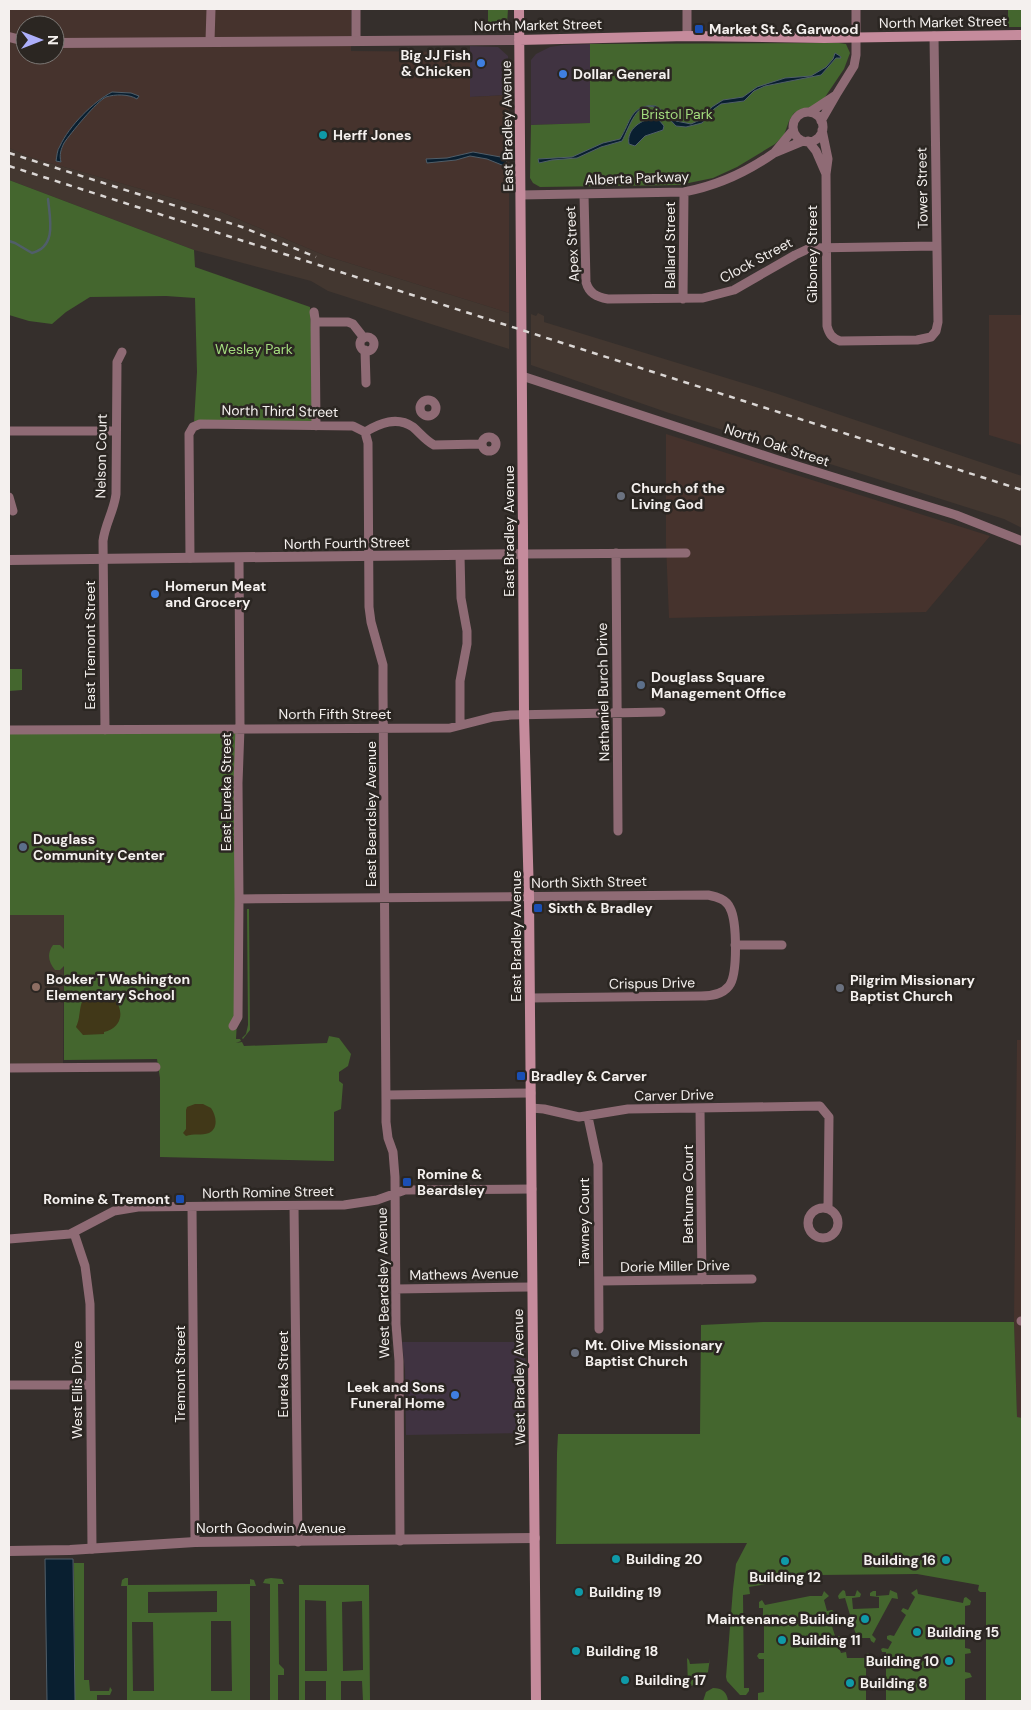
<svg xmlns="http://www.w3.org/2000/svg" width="1031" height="1710" font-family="'DM Sans',sans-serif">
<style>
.commercial{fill:#403341}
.industrial{fill:#46332d;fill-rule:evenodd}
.built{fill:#433730}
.green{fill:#44662e;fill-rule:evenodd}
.sand{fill:#413818}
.water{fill:#091f30;stroke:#505e69}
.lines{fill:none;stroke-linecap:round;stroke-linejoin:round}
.stream{stroke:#505e69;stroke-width:2.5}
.minor{stroke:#8f6b75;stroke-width:9}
.tertiary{stroke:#8f6b75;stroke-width:10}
.secondary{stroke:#c58b9c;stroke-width:10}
.rail{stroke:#dad6d4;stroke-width:2.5;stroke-dasharray:6 6;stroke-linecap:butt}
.transit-dot{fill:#1a4fb4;stroke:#2b2622;stroke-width:2}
.shop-dot{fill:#3f7fe0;stroke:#2b2622;stroke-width:2}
.culture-dot{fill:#0f9aa8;stroke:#2b2622;stroke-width:2}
.worship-dot{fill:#6b7280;stroke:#2b2622;stroke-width:2}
.service-dot{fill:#5c6f8a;stroke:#2b2622;stroke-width:2}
.education-dot{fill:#8d6e63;stroke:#2b2622;stroke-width:2}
.labels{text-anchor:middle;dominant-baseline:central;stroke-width:5;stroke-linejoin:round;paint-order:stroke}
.street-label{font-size:14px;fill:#f4f0ee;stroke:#2b2622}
.poi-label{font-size:14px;font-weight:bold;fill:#f4f0ee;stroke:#2b2622;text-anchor:start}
.park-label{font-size:14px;fill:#a3dc7e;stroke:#2b2622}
</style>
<rect width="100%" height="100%" fill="#352f2c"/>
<path class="commercial" d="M590 44V123L531 125V60L536 54 550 47 563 45Z
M470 46 498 47 508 56 509 95 470 97Z
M402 1342H525L526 1433 406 1435 405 1371Z"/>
<path class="industrial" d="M9 9H351V51L470 52V97L509 95V313L326 256 221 212 29 157 9 148ZM25 25H55V55H25Z
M989 315H1022V445L989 435Z
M666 434 990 536 926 612 669 618 666 544Z
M1017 1040H1022V1418H1017L1014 1322Z"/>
<path class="built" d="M9 148 29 157 221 212 326 256 509 313V349L328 291 311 281 194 250 9 180Z
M538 313 544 316V322L775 393 1022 476V528L1004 519 669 413 531 365V314L536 316Z
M64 914 63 1067 9 1068V915Z"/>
<path class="green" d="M488 9H508L507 24 500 28 488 31Z
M1008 9H1022V27H1008Z
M839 43 846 44 850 53 844 69 821 103 794 113 789 121 784 135 775 144 737 167 713 178 679 185 540 187 533 183 530 178 531 125 590 123V44Z
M9 180 194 250 195 267 310 307 316 426 194 423 197 372 195 298 166 296 90 297 66 312 52 324 29 321 9 315Z
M9 669H22V690L9 691Z
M238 731V1004L236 1039H240L241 1041 236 1043 242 1042 244 1046 327 1043 329 1036 339 1038 351 1054 348 1066 339 1072V1081L343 1084 341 1109 334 1112V1161L160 1157V1078L157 1059 64 1060V966L60 970H55C48 962 47 953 53 945H60L64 949V915H9V734Z
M247 909H249L250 1030 243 1039 242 1038 246 1034 248 1025Z
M763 1322H1014L1017 1417 1022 1418V1701H986V1592H980L978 1590 979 1585 917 1574 819 1575 749 1587 750 1594 743 1595 744 1688H749V1691L746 1695H740L727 1681 726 1677 733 1589 736 1564 747 1543 556 1544 557 1453 558 1434H700L701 1325Z
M74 1563H84V1680H89L90 1691H109L110 1687 112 1690 110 1695H97V1701H75Z
M125 1578H128V1585L250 1584V1579L254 1580 256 1586H250V1701H231V1700L127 1701V1586H121L122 1580ZM217 1591V1612L148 1613V1592ZM211 1621H231L232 1691H211ZM132 1622H153L154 1691H133Z
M271 1578 282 1579 284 1584H278L279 1664 284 1669V1675H278V1701H270V1584L263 1583 265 1579Z
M299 1585H369L370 1701H363L362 1681H341V1701H326V1681H305V1701H299ZM305 1600 326 1601 327 1671H305ZM362 1601 363 1670 343 1671 342 1602Z
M917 1589 918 1594 963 1603 964 1598 966 1597 971 1601 970 1605 965 1606V1648L970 1649 971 1653 965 1654V1672L970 1673 972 1677 965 1679V1701H886V1652H882L881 1649 883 1648 888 1649 892 1642 887 1639V1636L890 1635 894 1636 906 1615 901 1611 903 1608 908 1610 915 1597 911 1593Z
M843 1590 845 1591 846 1596H855L857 1590 861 1594 860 1597 852 1598 853 1609 879 1608V1597L870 1596V1593L873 1591H876V1596L889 1595 890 1590 897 1593 898 1599 892 1598 872 1635 876 1639 874 1643 871 1641 870 1638H858L856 1643 851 1640V1638L856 1635 845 1598 839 1599 838 1596 840 1593Z
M824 1591 829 1596 824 1600 827 1611 832 1610 835 1613 829 1616 835 1636H842V1640L837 1642 841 1653 846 1652 847 1658H865L866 1654 868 1653 872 1656 871 1660H866V1678L872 1680 871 1684H866V1701H758V1693L764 1692V1659H759L757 1656 759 1653H764V1626H759L757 1623 759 1620H763V1608H759V1602L762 1600 765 1605 810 1596H822Z
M687 1658 689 1660 690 1664 709 1663 710 1658 708 1672 697 1680 692 1686 688 1685Z
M713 1688C722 1688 727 1692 728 1701H703L706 1692Z"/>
<path class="sand" d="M102 991C123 998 129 1026 104 1032V1034L83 1035 76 1027C84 1010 74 993 102 991Z
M195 1104H203L211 1108C216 1115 219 1128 209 1133 202 1136 193 1133 186 1136L183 1133 186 1129V1110L187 1107Z"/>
<path class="water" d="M835 53 840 56 841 58H836L821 75 765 86 754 91 744 101 721 104 714 109 702 123 686 127 676 126C670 120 665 113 658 109 637 96 629 129 622 141L601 147 577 158 552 160 539 163 538 159 572 157 603 143 620 139C631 122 630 104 656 106L676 121 691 124 700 120 712 107 723 100 743 97 757 87 785 78 811 76 826 67 833 59Z
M112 92 131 93 139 96 137 99C129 94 115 94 106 97 97 101 70 134 64 143 61 149 59 155 61 162L56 161C57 156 57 150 60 146 69 126 93 102 112 92Z
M655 118 659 120 664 126 663 130 645 136 635 146 629 144C626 129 642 119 655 118Z
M473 152 506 158 507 167 487 159 470 156 456 160 427 163 426 159 447 158Z
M45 1559H73L75 1701H47Z"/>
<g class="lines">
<path class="stream" d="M9 241 15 243 32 253C57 247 50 219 48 199"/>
<path class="minor" d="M356 9V41
M687 9V36
M210 41 211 9
M836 95 854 66 856 55V9
M810 112 836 95 821 121
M793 127a15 15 0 1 1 30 0a15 15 0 1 1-30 0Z
M793 130 774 153 803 141
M808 141 816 151 826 174 828 159 822 130
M826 174 827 326C829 334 832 338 840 341L917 340 931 337 936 331 938 322 934 36
M584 194 586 282C589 293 596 297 608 299L703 298 734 290 795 255 810 248 937 246
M521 195 684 192C716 186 747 172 774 153
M683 299 684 192
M314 312 315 319 316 426
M315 322H348L353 324 364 338
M360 344a7 7 0 1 1 14 0a7 7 0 1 1-14 0Z
M365 350 366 383
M522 376 778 460 956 515 1022 541
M420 408a8 8 0 1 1 16 0a8 8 0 1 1-16 0Z
M9 431H116
M365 432C380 423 397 416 413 427 420 433 425 440 434 445L481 444
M482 444a7 7 0 1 1 14 0a7 7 0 1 1-14 0Z
M9 497 13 511
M616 553 618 831
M523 554 686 553
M190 558 189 434 193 427 200 424 353 426 365 432 368 443 369 607 371 622 383 665V690L386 1107V1122L388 1138 393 1152 395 1177 396 1324 399 1361 400 1541
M460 725V681L467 644V631L461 598 460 555
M9 730 450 728 493 717 511 715 661 712
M105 730 103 541C105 524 114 511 116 494L117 362 122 352
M239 899 708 895C717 897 726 899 730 908 737 921 738 975 729 986 722 995 711 996 701 996L530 998
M735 945H782
M233 1026 238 1017 239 899 238 783 240 728 239 558
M9 1068 156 1067
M387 1095 531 1093
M531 1108 544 1109 579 1117 628 1109 820 1106 829 1117 828 1208
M700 1108 702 1280
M588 1117 598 1164 599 1329
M294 1206 298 1542
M192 1207 195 1542
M808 1223a15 15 0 1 1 30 0a15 15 0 1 1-30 0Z
M74 1233 85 1266 90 1304 92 1549
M9 1239 70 1234 114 1211 138 1207 344 1205 377 1200 405 1190 532 1189
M599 1281 752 1279
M396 1289 532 1287
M1021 1321H1022
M9 1385H90"/>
<path class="tertiary" d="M9 37 25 41
M55 43 519 40
M9 560 523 554
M9 1551 70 1550 195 1542 535 1538"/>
<path class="secondary" d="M519 9 523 534 524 715 529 897 536 1701
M519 40 687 36 824 38 1022 35"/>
<path class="rail" d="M9 153 242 227 316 257
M9 166 1022 490"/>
</g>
<g class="transit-dot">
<rect x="694" y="24" width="10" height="10" rx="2.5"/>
<rect x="533" y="903" width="10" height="10" rx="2.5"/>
<rect x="516" y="1071" width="10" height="10" rx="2.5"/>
<rect x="402" y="1177" width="10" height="10" rx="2.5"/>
<rect x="175" y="1194" width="10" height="10" rx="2.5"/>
</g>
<g class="shop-dot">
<circle cx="481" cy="63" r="5"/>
<circle cx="563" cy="74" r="5"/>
<circle cx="155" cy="594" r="5"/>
<circle cx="455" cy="1395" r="5"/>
</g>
<g class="culture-dot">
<circle cx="323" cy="135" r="5"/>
<circle cx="616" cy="1559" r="5"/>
<circle cx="946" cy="1560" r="5"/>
<circle cx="785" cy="1561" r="5"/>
<circle cx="579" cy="1592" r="5"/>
<circle cx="865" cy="1619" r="5"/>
<circle cx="917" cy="1632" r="5"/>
<circle cx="782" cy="1640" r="5"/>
<circle cx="576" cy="1651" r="5"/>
<circle cx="949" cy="1661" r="5"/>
<circle cx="625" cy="1680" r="5"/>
<circle cx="850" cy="1683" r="5"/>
</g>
<g class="worship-dot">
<circle cx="621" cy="496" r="5"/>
<circle cx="840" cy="988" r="5"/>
<circle cx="575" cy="1353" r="5"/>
</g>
<g class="service-dot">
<circle cx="641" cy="685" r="5"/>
<circle cx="23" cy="847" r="5"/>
</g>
<circle class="education-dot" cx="36" cy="987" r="5"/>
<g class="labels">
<g class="street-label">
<text transform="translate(943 22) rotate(-1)">North Market Street</text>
<text transform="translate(538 25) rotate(-1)">North Market Street</text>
<text transform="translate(507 126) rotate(-91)">East Bradley Avenue</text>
<text transform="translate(637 178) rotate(-2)">Alberta Parkway</text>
<text transform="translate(922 188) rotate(-91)">Tower Street</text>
<text transform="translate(572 244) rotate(-93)">Apex Street</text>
<text transform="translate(670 245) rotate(-90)">Ballard Street</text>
<text transform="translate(812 254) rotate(-90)">Giboney Street</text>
<text transform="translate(756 260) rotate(-28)">Clock Street</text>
<text transform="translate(280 411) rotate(1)">North Third Street</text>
<text transform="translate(777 445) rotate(18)">North Oak Street</text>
<text transform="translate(101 456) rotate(-89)">Nelson Court</text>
<text transform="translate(509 531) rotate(-90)">East Bradley Avenue</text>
<text transform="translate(347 543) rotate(-1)">North Fourth Street</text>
<text transform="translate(90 645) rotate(-90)">East Tremont Street</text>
<text transform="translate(603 692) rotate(-91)">Nathaniel Burch Drive</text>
<text x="335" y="714">North Fifth Street</text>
<text transform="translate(226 792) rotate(-90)">East Eureka Street</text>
<text transform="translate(371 814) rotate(-90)">East Beardsley Avenue</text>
<text transform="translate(589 882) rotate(-1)">North Sixth Street</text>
<text transform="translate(516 936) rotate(-90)">East Bradley Avenue</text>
<text transform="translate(652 983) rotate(-1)">Crispus Drive</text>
<text transform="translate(674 1095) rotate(-1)">Carver Drive</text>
<text transform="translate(268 1192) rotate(-1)">North Romine Street</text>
<text transform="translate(688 1194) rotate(-90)">Bethume Court</text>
<text transform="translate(584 1222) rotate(-90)">Tawney Court</text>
<text transform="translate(675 1266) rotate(-1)">Dorie Miller Drive</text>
<text transform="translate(464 1274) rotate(-1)">Mathews Avenue</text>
<text transform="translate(383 1283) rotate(-91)">West Beardsley Avenue</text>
<text transform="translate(180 1374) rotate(-90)">Tremont Street</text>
<text transform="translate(283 1374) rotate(-90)">Eureka Street</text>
<text transform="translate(519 1377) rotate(-91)">West Bradley Avenue</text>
<text transform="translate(77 1390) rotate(-90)">West Ellis Drive</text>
<text x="271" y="1528">North Goodwin Avenue</text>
</g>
<g class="poi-label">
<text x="709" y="29">Market St. &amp; Garwood</text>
<text x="471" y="55" text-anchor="end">Big JJ Fish<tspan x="471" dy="16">&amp; Chicken</tspan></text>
<text x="573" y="74">Dollar General</text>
<text x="333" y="135">Herff Jones</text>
<text x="631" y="488">Church of the<tspan x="631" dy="16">Living God</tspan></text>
<text x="165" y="586">Homerun Meat<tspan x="165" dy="16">and Grocery</tspan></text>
<text x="651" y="677">Douglass Square<tspan x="651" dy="16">Management Office</tspan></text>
<text x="33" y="839">Douglass<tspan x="33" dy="16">Community Center</tspan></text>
<text x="548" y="908">Sixth &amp; Bradley</text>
<text x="46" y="979">Booker T Washington<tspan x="46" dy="16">Elementary School</tspan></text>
<text x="850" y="980">Pilgrim Missionary<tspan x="850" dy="16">Baptist Church</tspan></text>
<text x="531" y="1076">Bradley &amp; Carver</text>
<text x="417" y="1174">Romine &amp;<tspan x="417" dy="16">Beardsley</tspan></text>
<text x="170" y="1199" text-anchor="end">Romine &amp; Tremont</text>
<text x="585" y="1345">Mt. Olive Missionary<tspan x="585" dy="16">Baptist Church</tspan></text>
<text x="445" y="1387" text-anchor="end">Leek and Sons<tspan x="445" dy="16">Funeral Home</tspan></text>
<text x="626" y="1559">Building 20</text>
<text x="936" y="1560" text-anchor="end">Building 16</text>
<text x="785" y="1577" text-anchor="middle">Building 12</text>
<text x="589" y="1592">Building 19</text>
<text x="855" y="1619" text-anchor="end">Maintenance Building</text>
<text x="927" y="1632">Building 15</text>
<text x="792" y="1640">Building 11</text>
<text x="586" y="1651">Building 18</text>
<text x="939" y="1661" text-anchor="end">Building 10</text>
<text x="635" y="1680">Building 17</text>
<text x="860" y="1683">Building 8</text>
</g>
<g class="park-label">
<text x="677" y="114">Bristol Park</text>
<text x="254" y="349">Wesley Park</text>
</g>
</g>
<rect width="1031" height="1710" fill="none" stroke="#f4f0ee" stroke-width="20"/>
<g transform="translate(40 40) rotate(90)"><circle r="24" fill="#2b2622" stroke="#7b7774"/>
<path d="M0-4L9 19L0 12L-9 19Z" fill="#adaffb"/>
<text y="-8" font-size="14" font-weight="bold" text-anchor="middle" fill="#f4f0ee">N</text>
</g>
</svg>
